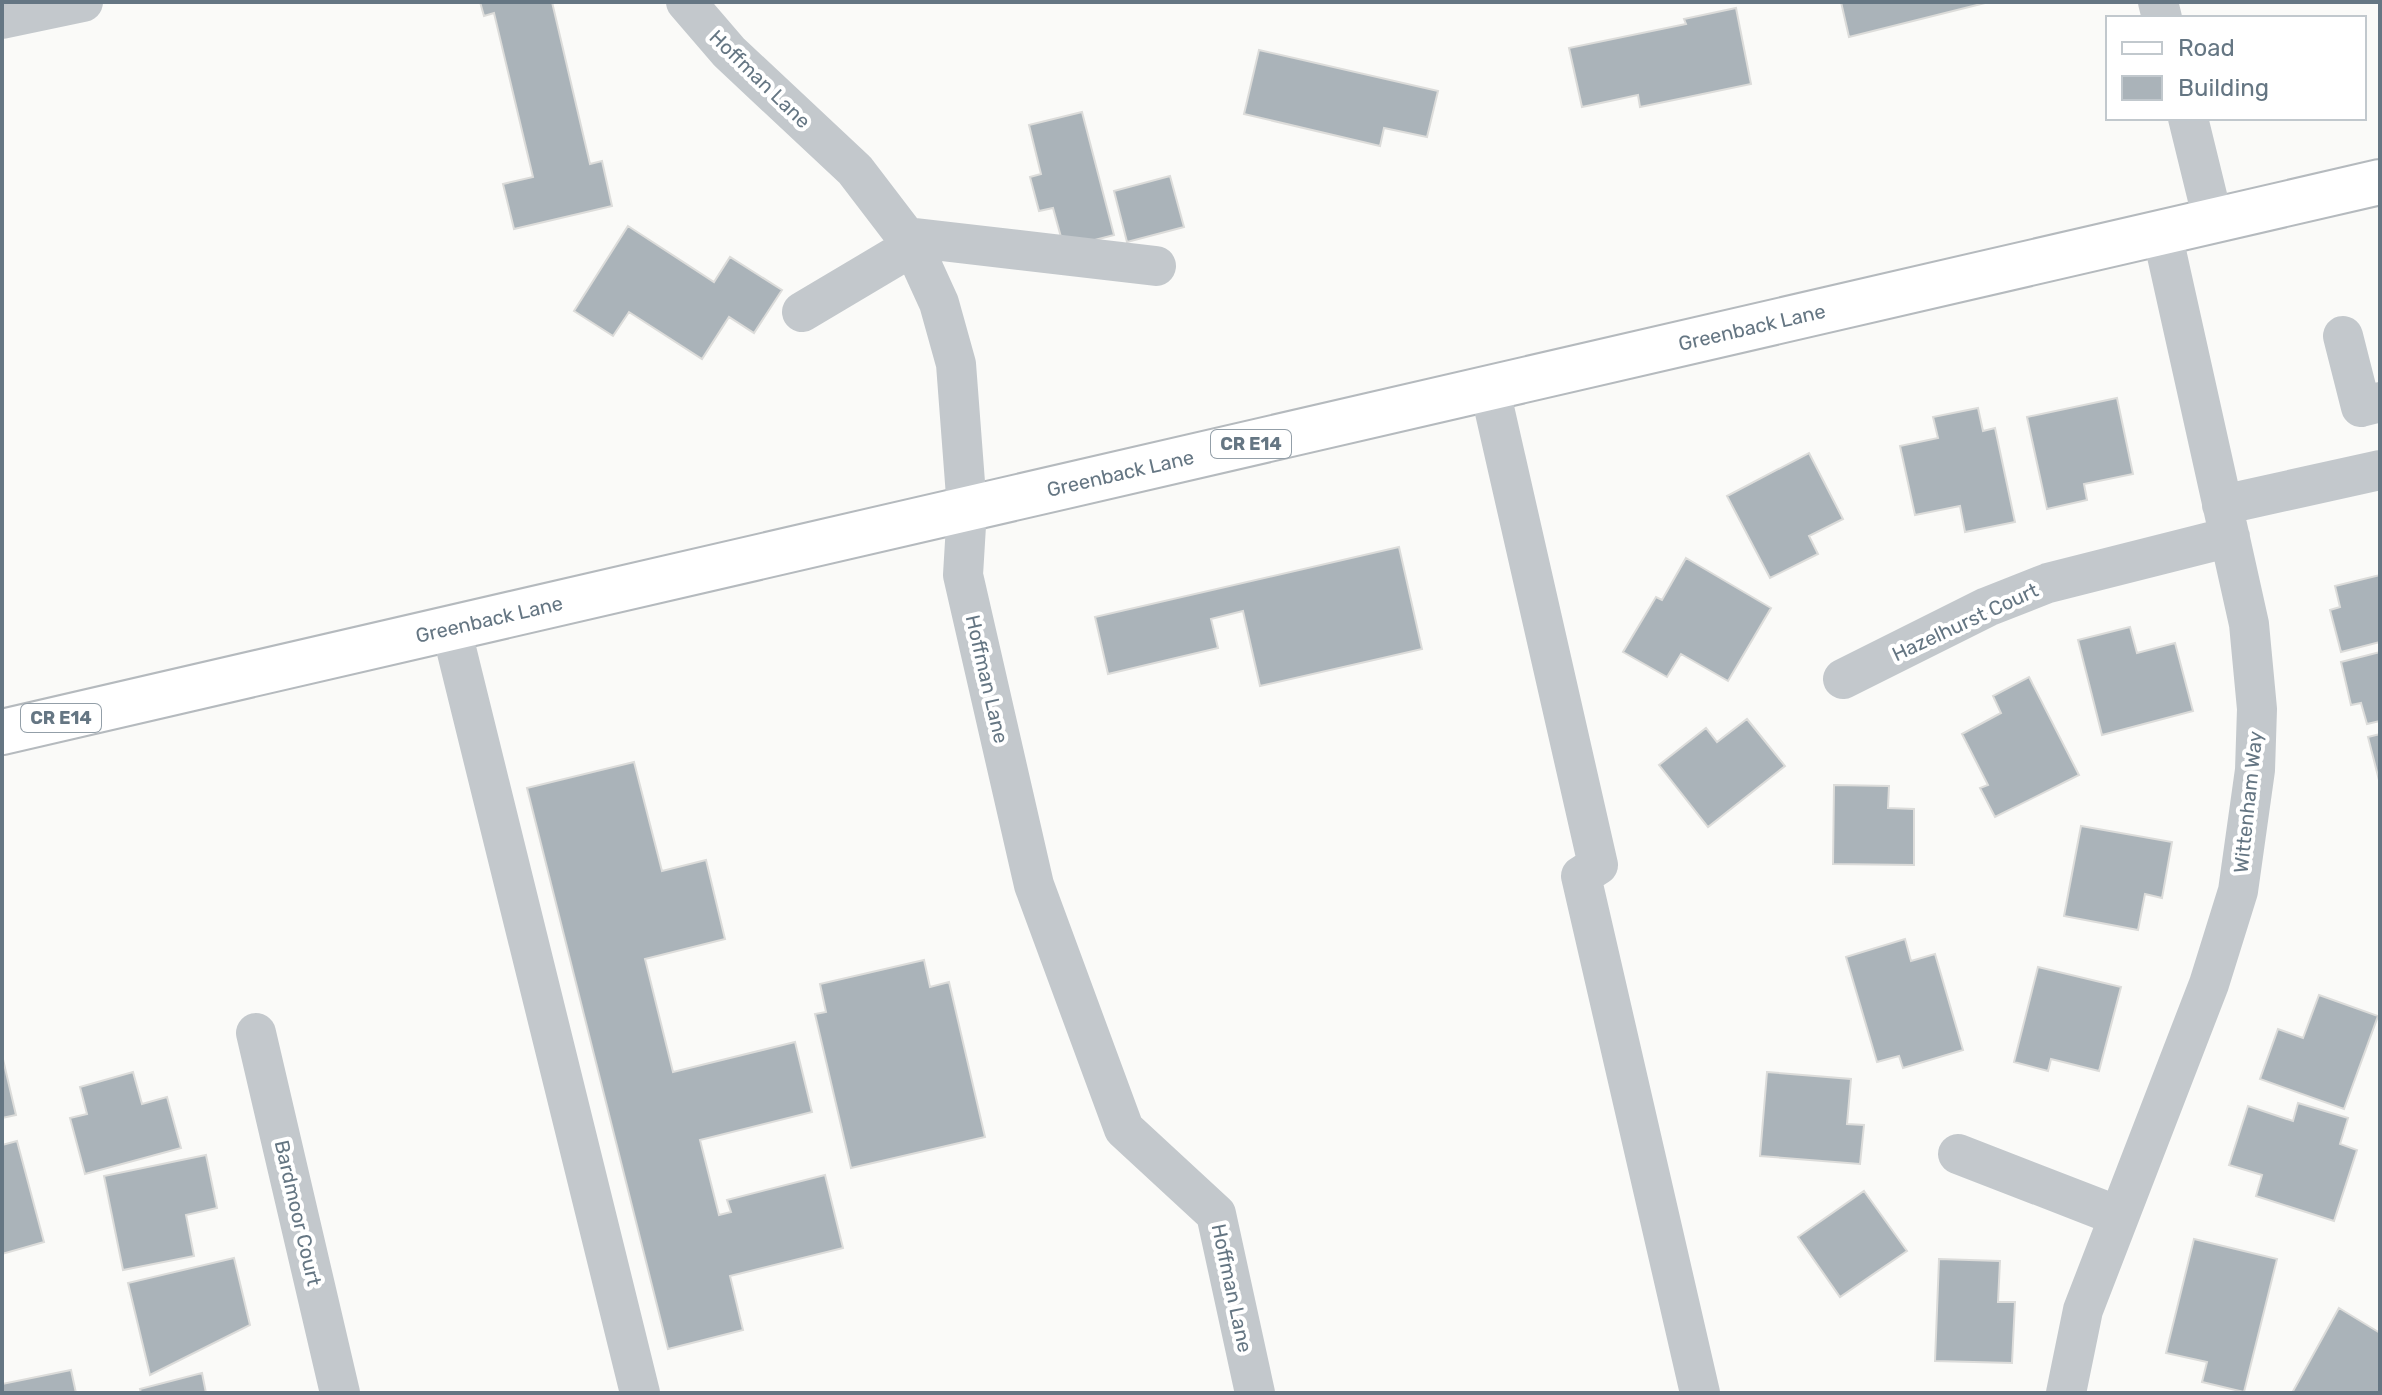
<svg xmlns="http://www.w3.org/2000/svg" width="2382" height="1395" font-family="Rubik,sans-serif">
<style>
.building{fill:#aab3b9;stroke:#dcdcda;stroke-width:2}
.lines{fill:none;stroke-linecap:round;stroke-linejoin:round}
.major-casing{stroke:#b5babe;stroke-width:48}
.minor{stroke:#c3c8cc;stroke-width:40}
.major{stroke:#fff;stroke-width:44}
.labels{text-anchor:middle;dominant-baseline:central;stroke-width:8;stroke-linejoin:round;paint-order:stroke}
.shield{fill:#fff;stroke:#939fa8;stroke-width:2}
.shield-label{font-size:18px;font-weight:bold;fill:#657683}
.street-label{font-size:20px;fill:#657683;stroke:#fff}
</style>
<rect width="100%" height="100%" fill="#fafaf8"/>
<path class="building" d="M480 2H552L590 164 602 161 612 206 514 229 503 184 533 177 494 13 484 16Z
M1841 2H1989L1849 37Z
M1736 8 1751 84 1640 107 1638 95 1582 107 1569 48 1686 24 1684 19Z
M1259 50 1438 91 1427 137 1384 128 1380 146 1244 114Z
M1082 112 1114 235 1064 248 1053 208 1039 211 1030 177 1041 174 1029 125Z
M1170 176 1184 227 1127 242 1114 191Z
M628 226 714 282 730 257 782 290 754 333 729 317 702 359 629 312 613 336 574 311Z
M2117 398 2133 474 2084 484 2087 500 2047 509 2027 417Z
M1978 408 1983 431 1995 428 2015 522 1965 532 1960 506 1915 515 1900 446 1938 438 1933 417Z
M1809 453 1843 519 1809 536 1818 554 1770 578 1727 496Z
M1399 547 1422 649 1260 686 1243 611 1211 619 1218 648 1108 674 1095 617Z
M1686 558 1771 608 1728 681 1681 654 1667 677 1623 652 1656 597 1662 600Z
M2380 575V642L2341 652 2330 610 2340 607 2335 586Z
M2130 627 2137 653 2175 643 2193 711 2102 735 2078 640Z
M2380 652V721L2367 724 2361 703 2351 705 2341 662Z
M2029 677 2079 775 1995 817 1980 788 1988 785 1962 734 2001 713 1993 696Z
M1747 719 1785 766 1708 827 1659 765 1706 728 1717 742Z
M2380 734V784L2368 737Z
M634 762 662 871 706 860 725 939 645 959 673 1072 795 1042 812 1112 700 1140 719 1215 731 1212 727 1200 825 1175 843 1248 730 1276 743 1330 668 1349 527 788Z
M1834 785 1889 786 1888 808 1914 809V865L1833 864Z
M2081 826 2172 842 2162 898 2145 894 2138 930 2064 916Z
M1905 939 1911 961 1935 954 1963 1050 1903 1068 1899 1056 1877 1062 1846 957Z
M924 960 930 987 949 982 985 1137 851 1168 815 1014 826 1012 820 984Z
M2038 967 2121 987 2099 1071 2051 1059 2048 1071 2014 1062Z
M2319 995 2378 1016 2344 1109 2260 1079 2278 1029 2303 1038Z
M2 1055 16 1115 2 1118Z
M133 1072 142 1104 167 1097 181 1148 85 1174 70 1118 87 1114 80 1087Z
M1767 1072 1851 1079 1847 1124 1864 1125 1860 1164 1760 1156Z
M2298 1103 2348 1118 2340 1144 2357 1150 2334 1221 2256 1196 2262 1175 2229 1165 2248 1106 2293 1121Z
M17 1141 44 1242 2 1254V1145Z
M206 1155 217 1208 186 1215 194 1256 123 1270 104 1176Z
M1864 1191 1907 1251 1840 1297 1798 1237Z
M2194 1239 2277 1259 2244 1392 2202 1382 2207 1362 2166 1353Z
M234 1258 250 1325 150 1375 128 1283Z
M1939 1259 2000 1261 1998 1302H2015L2012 1363 1935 1361Z
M2339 1308 2380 1333V1393H2292Z
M71 1370 76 1393H2V1384Z
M202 1373 206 1393H141L140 1389Z"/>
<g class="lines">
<g class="major-casing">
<g id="major">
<path id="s1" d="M2 732 2380 182"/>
</g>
</g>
<path class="minor" d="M686 2 729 52 855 170 913 246 939 303 956 364 967 509 963 575 1034 885 1124 1129 1216 1214 1255 1393
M2158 2 2162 18
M2 19 83 2
M2188 118 2213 220
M907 237 1156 266
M802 312 913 246
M2343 336 2361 407 2380 402
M1490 390 1598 865 1581 876 1700 1393
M2222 505 2380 470
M451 628 640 1393
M1843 679 1987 607 2048 583 2230 537
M256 1033 340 1393
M1958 1154 2118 1216
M2066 1393 2083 1310 2209 984 2238 891 2255 770 2257 709 2249 624 2162 233"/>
<use href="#major" class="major"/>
</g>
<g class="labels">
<g class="shield">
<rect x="1211" y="430" width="80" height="28" rx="6"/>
<rect x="21" y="704" width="80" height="28" rx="6"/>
</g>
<g class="shield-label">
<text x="1251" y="444">CR E14</text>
<text x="61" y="718">CR E14</text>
</g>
<g class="street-label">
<text transform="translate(760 79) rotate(44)">Hoffman Lane</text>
<text stroke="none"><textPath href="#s1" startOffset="1796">Greenback Lane</textPath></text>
<text stroke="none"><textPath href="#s1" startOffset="1148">Greenback Lane</textPath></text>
<text stroke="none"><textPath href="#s1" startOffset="500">Greenback Lane</textPath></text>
<text transform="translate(1965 622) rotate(-25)">Hazelhurst Court</text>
<text transform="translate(987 679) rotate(77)">Hoffman Lane</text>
<text transform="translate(2248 802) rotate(-84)">Wittenham Way</text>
<text transform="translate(298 1213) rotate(77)">Bardmoor Court</text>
<text transform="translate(1232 1288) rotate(78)">Hoffman Lane</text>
</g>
</g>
<rect width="2382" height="1395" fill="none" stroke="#657683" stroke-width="8"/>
<rect x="2106" y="16" width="260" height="104" fill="#ffffff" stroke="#c1c8cd" stroke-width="2"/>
<rect x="2122" y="42" width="40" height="12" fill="#ffffff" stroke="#c1c8cd" stroke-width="2"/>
<text x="2178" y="56" font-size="24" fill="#657683">Road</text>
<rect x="2122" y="76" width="40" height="24" fill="#aab3b9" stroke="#c1c8cd" stroke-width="2"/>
<text x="2178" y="96" font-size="24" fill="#657683">Building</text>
</svg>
